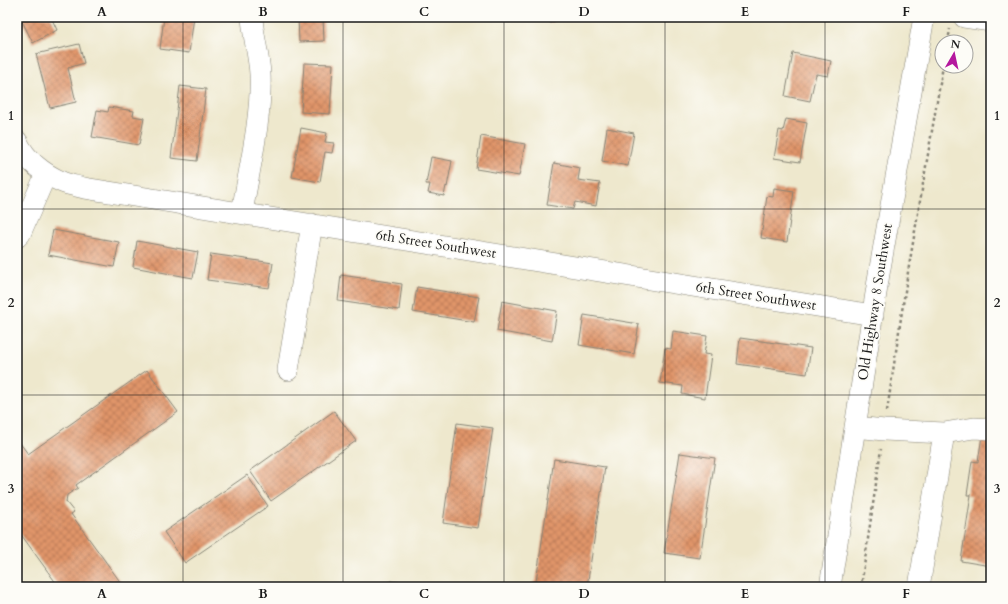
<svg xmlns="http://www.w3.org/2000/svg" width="1008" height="604" font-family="Cardo,serif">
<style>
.building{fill:url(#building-cross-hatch)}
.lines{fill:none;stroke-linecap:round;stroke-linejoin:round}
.minor-casing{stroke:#858274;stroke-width:22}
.path{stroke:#858274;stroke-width:2.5;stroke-dasharray:3 3;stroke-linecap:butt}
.minor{stroke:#fff;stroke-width:21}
.grid{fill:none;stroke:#1c1c1c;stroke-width:1;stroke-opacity:0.55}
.labels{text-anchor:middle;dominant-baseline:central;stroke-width:3.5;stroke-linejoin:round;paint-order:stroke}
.street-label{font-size:14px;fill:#1c1c1c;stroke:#fdfcf7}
.neatline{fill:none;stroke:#1c1c1c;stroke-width:1.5}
.grid-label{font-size:13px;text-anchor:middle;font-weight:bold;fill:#1c1c1c}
</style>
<defs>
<pattern id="building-cross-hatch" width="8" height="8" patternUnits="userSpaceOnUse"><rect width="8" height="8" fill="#e09469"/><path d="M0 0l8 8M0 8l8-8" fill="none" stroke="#b57856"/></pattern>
</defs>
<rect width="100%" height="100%" fill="#fdfcf7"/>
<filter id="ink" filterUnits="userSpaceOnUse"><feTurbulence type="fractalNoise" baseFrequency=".025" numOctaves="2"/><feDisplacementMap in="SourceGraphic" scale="8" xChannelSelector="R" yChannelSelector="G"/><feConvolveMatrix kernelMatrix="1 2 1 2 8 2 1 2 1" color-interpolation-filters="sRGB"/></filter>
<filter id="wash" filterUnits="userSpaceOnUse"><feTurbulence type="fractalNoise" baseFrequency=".012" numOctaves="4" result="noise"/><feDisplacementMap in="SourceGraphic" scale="16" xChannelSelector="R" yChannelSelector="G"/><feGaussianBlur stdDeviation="0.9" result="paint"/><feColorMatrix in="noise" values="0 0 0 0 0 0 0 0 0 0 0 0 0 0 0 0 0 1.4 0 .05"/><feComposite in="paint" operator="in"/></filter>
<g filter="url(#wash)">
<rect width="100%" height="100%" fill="#eee8cd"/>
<g id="blocks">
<path class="building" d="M20 17H51L57 30 33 43Z
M164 17H194L189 53 160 49Z
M298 17H323L324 41 299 42Z
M547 17H563L550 23Z
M79 44 84 63 68 68 76 102 50 108 36 54Z
M793 53 831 61 828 76 816 74 810 101 785 96Z
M304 63 333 64 330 114 301 112Z
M180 86 206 89 197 161 171 158Z
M109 107 134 111 133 116 144 118 139 145 92 137 97 110 108 112Z
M786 119 807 123 800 162 774 158 779 130 783 131Z
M301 128 327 133 325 142 334 143 332 153 325 152 320 182 292 177Z
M607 128 634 133 628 166 602 161Z
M481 136 525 144 519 176 476 169Z
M431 157 452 161 447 187 446 186 444 196 428 193 430 184H426Z
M554 163 580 168 578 180 600 183 596 206 575 202 573 209 547 205Z
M774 188 794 191 787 242 761 238 767 196 773 197Z
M53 230 119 242 114 267 48 255Z
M137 241 198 252 193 278 133 267Z
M211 254 273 263 269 288 207 280Z
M341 275 402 284 399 310 338 301Z
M417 287 479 297 474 322 413 312Z
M502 301 557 311 552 341 497 331Z
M584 315 639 324 634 354 579 345Z
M673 331 707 336 704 354 711 355 705 398 682 394 683 386 660 383 665 348 671 349Z
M740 338 811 348 807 374 737 364Z
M147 370 178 412 76 485 78 488 67 495 66 502 74 512 71 514 124 587H59L17 529V439L28 454Z
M334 411 356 441 271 501 250 471Z
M457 423 493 428 478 528 443 523Z
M982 436 991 437V566L961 561 971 495H967L972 461 978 462Z
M680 453 715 458 700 558 664 553Z
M554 459 605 467 587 587H532L533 582H536Z
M247 475 268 506 185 563 164 532Z
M390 581 423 586V587H389Z"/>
</g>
</g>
<g filter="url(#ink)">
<use href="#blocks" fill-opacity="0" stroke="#858274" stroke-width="1"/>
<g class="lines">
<g class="minor-casing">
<path id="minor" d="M964 17 991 21
M17 141C25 160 44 174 62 182 69 185 77 186 84 188L873 315
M242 213C249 169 262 118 260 74 259 55 253 36 252 17
M17 237 20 234 46 174
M288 370 312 224
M856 427 884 430 944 433 974 428 991 429
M830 587 879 274 924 17
M919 587 944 433"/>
</g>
<path class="path" d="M948 42 950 29
M887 411 907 278 943 66
M861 587 881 449"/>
<use href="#minor" class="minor"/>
</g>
</g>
<path class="grid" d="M183 17V587M343 17V587M504 17V587M665 17V587M825 17V587M17 209H991M17 395H991"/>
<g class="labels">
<g class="street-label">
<text transform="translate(436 244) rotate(9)">6th Street Southwest</text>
<text transform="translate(756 296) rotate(9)">6th Street Southwest</text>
<text transform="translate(875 302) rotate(-81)">Old Highway 8 Southwest</text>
</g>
</g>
<rect width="1008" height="604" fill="none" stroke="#fdfcf7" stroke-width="44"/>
<g transform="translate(954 54) rotate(9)"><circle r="19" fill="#fdfcf7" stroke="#a3a29f"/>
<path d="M0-3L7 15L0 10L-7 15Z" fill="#b5179e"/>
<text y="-6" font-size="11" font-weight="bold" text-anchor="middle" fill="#1c1c1c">N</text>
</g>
<rect x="22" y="22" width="964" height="560" class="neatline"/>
<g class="grid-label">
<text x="102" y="16">A</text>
<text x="263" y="16">B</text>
<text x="424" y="16">C</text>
<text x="584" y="16">D</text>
<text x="745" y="16">E</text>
<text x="906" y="16">F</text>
<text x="11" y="120">1</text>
<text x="997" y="120">1</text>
<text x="11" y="307">2</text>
<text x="997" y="307">2</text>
<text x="11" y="493">3</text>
<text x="997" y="493">3</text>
<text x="102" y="598">A</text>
<text x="263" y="598">B</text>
<text x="424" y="598">C</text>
<text x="584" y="598">D</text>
<text x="745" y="598">E</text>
<text x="906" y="598">F</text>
</g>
</svg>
